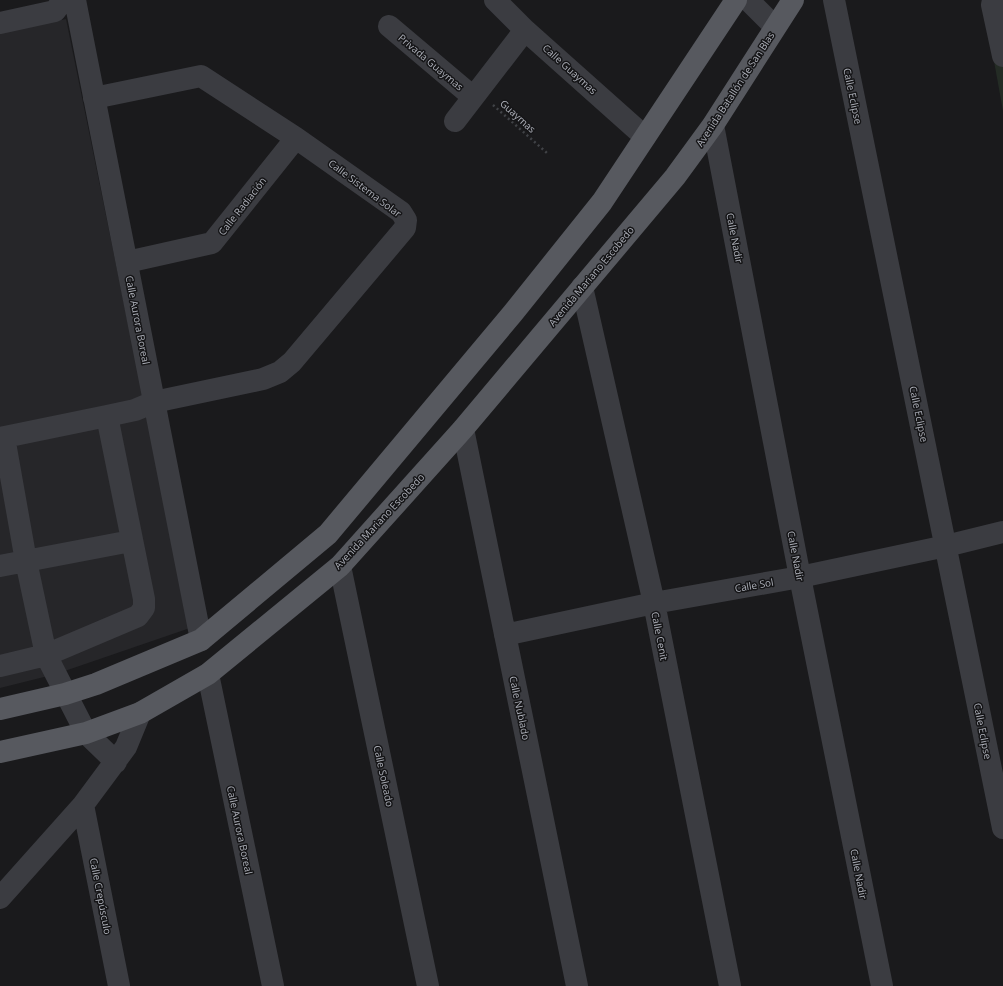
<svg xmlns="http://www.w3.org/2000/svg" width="1003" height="986" font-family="'Open Sans',sans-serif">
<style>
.built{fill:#262629}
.green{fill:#242c25}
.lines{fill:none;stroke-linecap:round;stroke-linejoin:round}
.path{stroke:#414347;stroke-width:2.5;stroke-dasharray:2 3;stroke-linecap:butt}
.minor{stroke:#3b3c41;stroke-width:22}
.major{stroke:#57595f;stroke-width:22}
.labels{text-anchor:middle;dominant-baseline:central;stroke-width:3;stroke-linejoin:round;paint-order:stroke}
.street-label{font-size:10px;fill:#aeb1ba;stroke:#151517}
</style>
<rect width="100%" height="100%" fill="#1a1a1c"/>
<path class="built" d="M66 19 190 628 56 674 0 688V32Z"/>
<path class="green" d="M983 0H1003V111Z"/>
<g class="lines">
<path class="path" d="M493 105 547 153"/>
<path class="minor" d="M75 0 201 640
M495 0 525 30 645 137
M748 0 775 27
M834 0 1003 828
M993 0 992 5 1003 56
M0 23 55 11 63 0
M389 26 473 97
M455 121 525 30
M713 125 800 577 882 986
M127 262 212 243 296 138
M582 287 654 603 730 986
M463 429 577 986
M4 437 26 561 46 655 86 733 116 762
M0 438 107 416
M0 566 131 541
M340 566 428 986
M505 635 654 603 800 577 946 546 1003 532
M0 666 46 655 138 616 144 608V599L107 416 135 410 154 402 263 379 280 372 292 362 405 228 406 220 401 212 296 138 201 76 94 98
M208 674 273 986
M83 805 119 986
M0 898 83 805 126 747 140 713"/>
<path class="major" d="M0 709 65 694 96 684 201 640 328 534 513 313 602 202 736 0
M0 752 86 733 140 713 208 674 340 566 463 429 675 177 713 125 793 0"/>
</g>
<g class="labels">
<g class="street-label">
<text transform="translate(431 62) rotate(40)">Privada Guaymas</text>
<text transform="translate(570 69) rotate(42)">Calle Guaymas</text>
<text transform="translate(735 89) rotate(-57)">Avenida Batallón de San Blas</text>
<text transform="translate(853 96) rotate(78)">Calle Eclipse</text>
<text transform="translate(518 116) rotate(42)">Guaymas</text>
<text transform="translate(365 188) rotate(37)">Calle Sistema Solar</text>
<text transform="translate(242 206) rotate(-52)">Calle Radiación</text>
<text transform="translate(735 238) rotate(79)">Calle Nadir</text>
<text transform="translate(591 276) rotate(-50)">Avenida Mariano Escobedo</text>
<text transform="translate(138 320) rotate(79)">Calle Aurora Boreal</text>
<text transform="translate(919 414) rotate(78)">Calle Eclipse</text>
<text transform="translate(379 521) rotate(-47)">Avenida Mariano Escobedo</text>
<text transform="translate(796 556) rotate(79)">Calle Nadir</text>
<text transform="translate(754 585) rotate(-10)">Calle Sol</text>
<text transform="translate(660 636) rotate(79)">Calle Cenit</text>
<text transform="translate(520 708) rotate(78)">Calle Nublado</text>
<text transform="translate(983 731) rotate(79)">Calle Eclipse</text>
<text transform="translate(384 776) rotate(78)">Calle Soleado</text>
<text transform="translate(240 830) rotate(78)">Calle Aurora Boreal</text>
<text transform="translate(859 874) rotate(79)">Calle Nadir</text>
<text transform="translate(101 896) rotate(79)">Calle Crepúsculo</text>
</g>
</g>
</svg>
